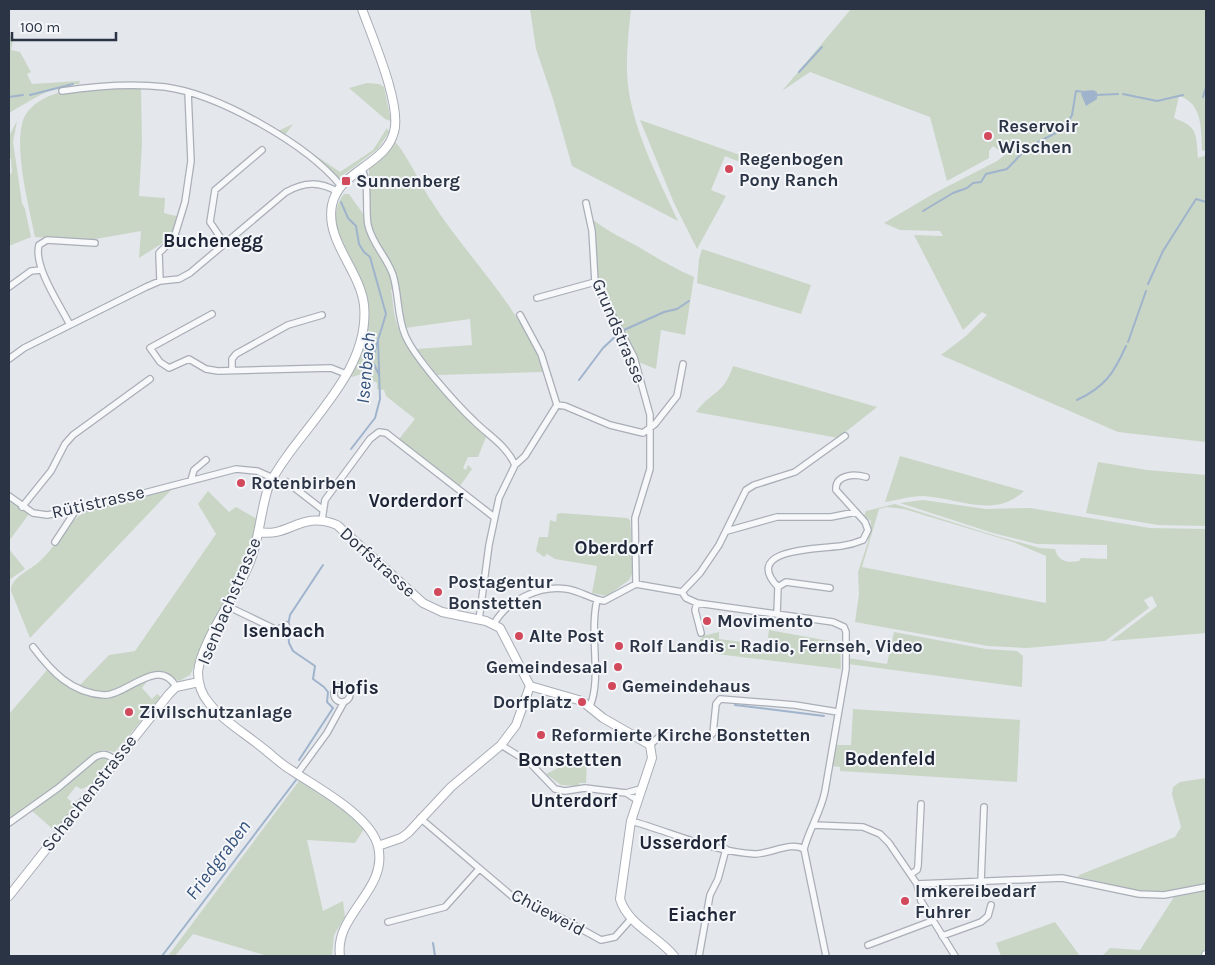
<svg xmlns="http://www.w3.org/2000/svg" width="1215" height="965" font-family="Karla,sans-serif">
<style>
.green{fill:#c9d6c5;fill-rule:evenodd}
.water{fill:#9fb4cc}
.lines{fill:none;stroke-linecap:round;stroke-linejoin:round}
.stream{stroke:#9fb4cc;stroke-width:2}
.street-casing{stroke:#a9aeb7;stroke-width:8}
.secondary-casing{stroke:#a9aeb7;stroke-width:10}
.street{stroke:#f7f8fa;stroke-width:5.5}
.secondary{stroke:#fff;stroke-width:8}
.poi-dot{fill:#d1495b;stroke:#f4f6f9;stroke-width:2}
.labels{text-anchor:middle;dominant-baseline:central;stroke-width:4;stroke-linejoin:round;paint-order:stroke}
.poi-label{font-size:18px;font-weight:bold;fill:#2b3445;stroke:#f4f6f9;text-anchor:start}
.street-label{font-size:18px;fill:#2b3445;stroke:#f4f6f9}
.neighbourhood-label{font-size:19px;font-weight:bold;fill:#1d2536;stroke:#f4f6f9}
.water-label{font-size:19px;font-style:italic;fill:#34527a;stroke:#f4f6f9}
.quarter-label{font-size:20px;font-weight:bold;fill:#1d2536;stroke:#f4f6f9}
</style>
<rect width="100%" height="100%" fill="#e4e7ec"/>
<path class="green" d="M530 9H631C628 38 624 68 630 98 638 140 660 182 678 221L572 166 553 99 536 49Z
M851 9H1206V150L1202 151C1201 130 1203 103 1179 96L1174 118C1198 127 1196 133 1198 158L1206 155V442L1118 432 941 355 966 336 987 315 982 312 963 330 914 235 943 236 940 231 900 230 884 223 933 194 997 161 1016 146 1014 143 1000 151 993 146 989 151V158L947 181 930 117 810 72 782 91Z
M9 33 13 40 11 50 20 52 31 72 27 74 32 84 80 81 79 84C52 85 32 100 9 113Z
M367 83 379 84 384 87 391 121 385 119 349 88Z
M84 88H141L142 143 139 196 165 198 164 213 180 217 169 239 139 258 141 231 90 240 35 237C30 210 8 131 29 110 44 94 63 91 84 88Z
M640 120 743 156 740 162 725 156 711 190 726 196 697 249 674 203Z
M17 121 13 142 22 203 25 209 31 237 9 246V174L12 173 11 159 9 157V136Z
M293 124 285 135 340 172 373 150 387 128 389 132 378 149 339 178 278 131Z
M394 141C404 149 421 185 430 199 467 258 521 306 544 372L437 375 417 349 472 345 470 319 405 328 398 289 391 290C393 300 393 311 396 321 404 353 460 413 486 437L478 457H468L463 468 466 470 468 465 472 469 460 486 399 439 415 419 386 396 384 390 377 389V383L362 374 348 378C362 352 370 335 367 305 365 269 317 228 344 194H349L364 215 369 214V169Z
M592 219C608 232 625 239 642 249 659 259 675 269 694 277L685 335 661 330 656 369 638 362 601 290 597 277Z
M702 249 811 285 801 314 697 283 699 259Z
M733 366 877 407 838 438 696 412C712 390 723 396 733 366Z
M900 456 1024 491C994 519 959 498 923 496 911 496 898 500 885 502Z
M1098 462 1147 470 1206 475V526L1158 525 1086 513Z
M174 487 30 638 11 591C10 578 30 570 39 562 54 549 63 528 79 516 86 510 95 508 104 506L106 507Z
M208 491 229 512 236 507 257 519 248 557 190 675 179 681C132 660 139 692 106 692 97 692 88 688 79 686L109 655 135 651 216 534 198 504Z
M9 500 29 514 9 541Z
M923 500 986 509 1030 508 1150 528 1206 529V633L1111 641 1157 606 1152 596 1144 600 1149 608 1105 641 1027 648 988 646 855 622 859 594 858 572 868 542 871 521 864 516 866 511 895 504 993 535 1040 548 1055 549C1058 562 1068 563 1079 561L1081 558 1107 559V545L1037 544 993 533 900 503ZM887 507 904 509 1013 542 1046 556V603L862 567 879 509Z
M561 513 627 518 630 520 634 570 629 580 607 596 592 593 597 566 555 559 547 554 544 557 536 551 539 537H548L550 520 556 522 557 514Z
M9 549 25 569 9 580Z
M769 630 840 643 841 669 692 651 703 636 719 632V639L767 645Z
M894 632 986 649 1017 651 1023 656 1022 687 848 664V658L887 664Z
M48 669 67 685 107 696 143 679 148 680 142 688 152 699 157 694 161 697 115 752 103 750 94 754 63 782 9 820V714Z
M853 709 1020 720 1017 782 840 771V767L832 766 835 745H851Z
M570 755 587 760 586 783H579V786L561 785 546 774 562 766 565 756Z
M103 757 107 760C106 771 91 787 81 789L76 786 67 798 73 803 81 797 55 831 31 810 96 759Z
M1206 778V885L1172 892H1145L1078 877 1079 875 1175 837 1181 827 1172 794 1173 787 1180 782Z
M299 781 346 812 364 829 355 843 307 840 323 911 343 901 345 917 334 935 332 956H268L193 934 175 956H168Z
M1206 891V948L1200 956H1102L1110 948 1140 950 1174 897Z
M1055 922 1080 956H1001L996 943Z"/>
<path class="water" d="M1093 90 1097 92V99L1086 106 1081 94 1083 91Z"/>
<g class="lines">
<path class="stream" d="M799 72 822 47
M1123 94 1157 101 1183 95
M30 95 73 84
M1096 95 1118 94
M9 97 23 95
M1203 97 1206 87
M341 202 348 218 356 226 359 244 364 252 370 257 386 314 378 340 380 399 375 418 351 449
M923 211 953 193 967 188 973 183 981 182 986 174 1007 169 1027 148 1065 128 1072 115 1076 91 1084 92
M1148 284 1163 251 1196 199 1206 202
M624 330 664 312 677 309 689 301
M1128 342 1146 291
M374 355 377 342
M374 364 379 375
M579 380 603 348 619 333
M1077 400C1105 387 1114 373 1126 346
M735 705 824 716
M299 760 333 708 327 702 328 692 324 687 313 679 315 666 293 651 289 643 288 626 290 615 323 565
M433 943 435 956
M162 956 296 780"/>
<g class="street-casing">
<path id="street" d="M62 91C95 86 132 83 165 87 218 94 307 144 341 186
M361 169C370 179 365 210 368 225 372 244 387 257 393 275 399 295 397 316 405 335 414 357 456 404 474 421 489 436 506 445 515 465
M586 203 592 231 595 282 634 357 650 415V469L635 518 636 584
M224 243 210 222 215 190 262 150
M160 281 159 253 174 238 185 202 191 161 188 92
M9 287 31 271 41 270
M537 298 595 282
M212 314 150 348 160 362 169 368 189 359 206 369 218 371 331 368 346 374
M520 315 541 354 557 405
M70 325C60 305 33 266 39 245L47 240 95 243
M9 359 24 348 146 287 160 281 179 279 190 273 286 192C304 182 319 181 338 192
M232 370V359L236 354 288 325 322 315
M191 480 194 470 206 460
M287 482 323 510
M9 496 33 513 47 515 87 508 236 469 257 471 273 478
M22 507 51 471 65 444 73 435 150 379
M322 520 325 500 370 439 379 432 386 433 494 517
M727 531 777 517H831L856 512
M55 542 76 510
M778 587 786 582 830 588
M682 592 686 598 697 603 833 622 844 627 846 632V669L825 791C821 812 809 829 804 849L826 956
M682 592 700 573 719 545 746 490 754 485 795 472 845 436
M697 603 695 610 701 633
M227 606 277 630 286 625
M777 614 778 587C741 548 820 549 841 546 848 545 856 543 863 540L868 530 865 522 836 490C835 474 855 474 866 477
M479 620 489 545 499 498 515 465 525 456 557 405 565 406 610 425 643 433 655 424 677 396 683 364
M494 624C507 600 540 585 567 589 580 591 591 599 604 601L636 584 682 592
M33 647C51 671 71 693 104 695 126 696 159 655 176 687
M334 694a8 8 0 1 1 16 0a8 8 0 1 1-16 0Z
M590 706C602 678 589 635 597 600
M501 745 530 763 555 789 565 791 585 788 626 793 637 800
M650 745 660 736H710L713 733 716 704 720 699 795 705 838 712
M297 774 327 733 344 702
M626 793 640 789
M420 818 513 897 563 919 601 940 615 937 631 919
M631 821C671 832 713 852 755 854 770 854 791 841 804 849
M9 823 58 788 95 757C103 753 108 754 115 760
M813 825 863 827 880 834 889 843 917 884 921 901 955 956
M911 874 917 870 918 866 921 804
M981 881 984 807
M917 884 1062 878 1139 894 1164 895 1206 887
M388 922 445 907 479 869
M942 936 981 922 988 916 991 905
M868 945 932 921
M699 956 710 895 718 879 726 849"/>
</g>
<g class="secondary-casing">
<path id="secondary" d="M259 532C289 538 301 510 337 525L423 603 442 612 486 621 500 628 530 686 582 701 603 718 650 745 652 758 631 821 620 899C628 925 658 936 674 956
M378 846 401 838 408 833 451 787 501 745 516 725 530 686
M9 896 169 694 176 687 199 682
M340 956C334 914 389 890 378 846 370 815 316 787 291 770 281 764 273 756 264 749 246 734 223 721 209 703 202 695 198 683 198 672 201 641 238 593 250 562 260 537 260 511 269 485 298 428 371 375 364 305 360 270 325 241 332 205 336 185 353 175 368 164 380 155 390 147 394 132 402 105 372 37 362 9
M1206 956V955"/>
</g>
<use href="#street" class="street"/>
<use href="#secondary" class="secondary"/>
</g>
<g class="poi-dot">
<circle cx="988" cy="136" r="5"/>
<circle cx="729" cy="169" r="5"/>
<rect x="341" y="176" width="10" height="10" rx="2.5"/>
<circle cx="241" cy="483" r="5"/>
<circle cx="438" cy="592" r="5"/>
<circle cx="707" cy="621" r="5"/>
<circle cx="519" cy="636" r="5"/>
<circle cx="619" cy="646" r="5"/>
<circle cx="618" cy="667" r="5"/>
<circle cx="612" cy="686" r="5"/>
<circle cx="582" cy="702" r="5"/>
<circle cx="129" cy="712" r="5"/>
<circle cx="541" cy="735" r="5"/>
<circle cx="905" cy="901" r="5"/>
</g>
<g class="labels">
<g class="poi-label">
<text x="998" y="126">Reservoir<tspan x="998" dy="21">Wischen</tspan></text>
<text x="739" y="159">Regenbogen<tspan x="739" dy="21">Pony Ranch</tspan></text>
<text x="356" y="181">Sunnenberg</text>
<text x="251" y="483">Rotenbirben</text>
<text x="448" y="582">Postagentur<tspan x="448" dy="21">Bonstetten</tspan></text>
<text x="717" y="621">Movimento</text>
<text x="529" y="636">Alte Post</text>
<text x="629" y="646">Rolf Landis - Radio, Fernseh, Video</text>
<text x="608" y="667" text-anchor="end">Gemeindesaal</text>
<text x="622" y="686">Gemeindehaus</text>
<text x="572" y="702" text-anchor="end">Dorfplatz</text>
<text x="139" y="712">Zivilschutzanlage</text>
<text x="551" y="735">Reformierte Kirche Bonstetten</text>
<text x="915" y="891">Imkereibedarf<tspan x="915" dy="21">Fuhrer</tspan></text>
</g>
<g class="street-label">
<text transform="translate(619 331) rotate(67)">Grundstrasse</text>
<text transform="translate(98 502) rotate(-13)">Rütistrasse</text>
<text transform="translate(378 562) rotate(42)">Dorfstrasse</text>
<text transform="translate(229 601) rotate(-67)">Isenbachstrasse</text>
<text transform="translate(89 793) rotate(-52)">Schachenstrasse</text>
<text transform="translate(548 912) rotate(28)">Chüeweid</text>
</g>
<g class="neighbourhood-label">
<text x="213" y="241">Buchenegg</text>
<text x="416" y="501">Vorderdorf</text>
<text x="614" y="548">Oberdorf</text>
<text x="284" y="631">Isenbach</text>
<text x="355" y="688">Hofis</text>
<text x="890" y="759">Bodenfeld</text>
<text x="574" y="801">Unterdorf</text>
<text x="683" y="843">Usserdorf</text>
<text x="702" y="915">Eiacher</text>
</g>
<g class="water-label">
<text transform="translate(366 368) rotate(-85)">Isenbach</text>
<text transform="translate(218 860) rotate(-53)">Friedgraben</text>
</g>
<g class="quarter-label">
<text x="570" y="759">Bonstetten</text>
</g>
</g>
<rect width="1215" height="965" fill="none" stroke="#2b3445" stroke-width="20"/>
<path d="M12 32v8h104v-8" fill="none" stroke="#2b3445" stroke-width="2.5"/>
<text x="20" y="32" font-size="15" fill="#2b3445" stroke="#f4f6f9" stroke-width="4" paint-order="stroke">100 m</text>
</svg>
